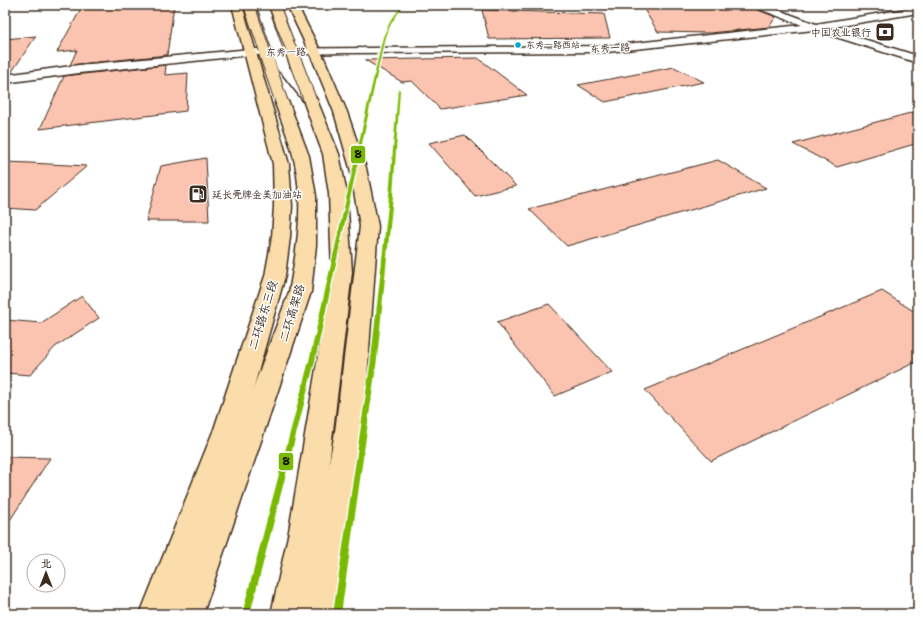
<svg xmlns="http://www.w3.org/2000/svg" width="923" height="619" font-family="'Shantell Sans','LXGW WenKai TC',sans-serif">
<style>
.building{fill:#fbc4b0;stroke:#3b2a1e}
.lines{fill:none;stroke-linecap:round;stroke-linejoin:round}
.minor-casing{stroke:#3b2a1e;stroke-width:3}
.major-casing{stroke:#3b2a1e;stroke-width:3}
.highway-casing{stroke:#3b2a1e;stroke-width:3}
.minor{fill:#fff;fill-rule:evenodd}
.major{fill:#faddab;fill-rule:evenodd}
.highway{fill:#faddab;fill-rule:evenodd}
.minor-bridge-far1-casing{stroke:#3b2a1e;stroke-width:12;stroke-linecap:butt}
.minor-bridge-casing{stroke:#3b2a1e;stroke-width:14;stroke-linecap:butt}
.highway-bridge-far1-casing{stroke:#3b2a1e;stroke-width:12;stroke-linecap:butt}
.highway-bridge-casing{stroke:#3b2a1e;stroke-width:14;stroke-linecap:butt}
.minor-bridge-far1{stroke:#fff;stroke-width:10}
.minor-bridge{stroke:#fff;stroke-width:12}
.highway-bridge-far1{stroke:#faddab;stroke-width:10}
.highway-bridge{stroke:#faddab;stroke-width:12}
.metro-1-casing{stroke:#fff;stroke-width:3}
.metro-1{fill:#79b906;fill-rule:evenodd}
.bus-dot{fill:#00a9ce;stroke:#fff;stroke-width:1.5}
.labels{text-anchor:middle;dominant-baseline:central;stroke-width:3;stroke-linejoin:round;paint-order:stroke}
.far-bus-label{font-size:9px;fill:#3b2a1e;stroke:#fff;text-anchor:start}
.far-poi-label{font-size:10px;fill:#3b2a1e;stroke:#fff;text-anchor:end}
.far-street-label{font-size:10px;fill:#3b2a1e;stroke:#fff}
.street-label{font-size:12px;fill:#3b2a1e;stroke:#fff}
.line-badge{stroke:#fff;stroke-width:1.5}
.pale-badge-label{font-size:11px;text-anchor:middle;font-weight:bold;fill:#111}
</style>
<rect width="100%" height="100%" fill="#fff"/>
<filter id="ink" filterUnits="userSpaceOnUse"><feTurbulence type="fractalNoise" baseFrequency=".025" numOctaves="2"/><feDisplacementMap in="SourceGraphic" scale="8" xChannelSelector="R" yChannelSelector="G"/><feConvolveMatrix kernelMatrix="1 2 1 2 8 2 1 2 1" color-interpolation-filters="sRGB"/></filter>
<g filter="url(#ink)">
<path class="building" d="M83 5H174L167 55 70 65 77 50 57 52Z
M646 5H750L753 8 776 17 769 27 710 33 658 32 643 8 649 9Z
M482 10 604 14 610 38 489 39Z
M36 36 11 73H5V39Z
M478 58 527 95 440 109 412 81 402 82 365 60Z
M166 65 165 75 188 73 186 111 40 129 64 76Z
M674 67 704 82 605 102 578 85Z
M918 111V143L837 167 793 144Z
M465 135 516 186 475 196 429 143Z
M206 158 209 221H146L161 166Z
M718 160 766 188 567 246 529 209Z
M5 162 30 163 87 166 35 210 5 208Z
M882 291 918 314V361L711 461 645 390Z
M82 296 99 318 55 347 30 375 5 373V320L41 323Z
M549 304 612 372 555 396 497 322Z
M5 457 50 458 5 528Z"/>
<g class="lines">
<g class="minor-casing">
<path id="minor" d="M752 5H765L816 24 918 7V13L828 28 918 56V63L814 30 607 52 346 53 251 55 79 73 5 83V75L79 65 251 49 607 46 802 25 754 7Z
M283 63 287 65 315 97 317 100 315 103H305L277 67 279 65Z"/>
</g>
<g class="major-casing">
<path id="major" d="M232 5H242L289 164 292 206 290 237 285 276 242 429 174 614H140L214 429 265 276 272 237 274 206 273 164Z
M287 5H297L324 58 347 112 366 168 378 226 363 432 334 614H300L335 432 360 226 350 168 334 112 312 58Z"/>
</g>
<g class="highway-casing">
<path id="highway" d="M310 96 315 97 317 100 339 154 347 194 352 272 321 531 305 614H271L289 531 332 272 329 194 323 154 303 100 305 97Z
M282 99 287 100 289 103 309 156 316 196V245L311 292 203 614H169L289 292C297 250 304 207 295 164 291 143 282 123 275 103L277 100Z"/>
</g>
<use href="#minor" class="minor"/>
<use href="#major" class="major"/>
<use href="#highway" class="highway"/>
<g class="minor-bridge-far1-casing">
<path id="minor-bridge-far1" d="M262 5 279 54"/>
</g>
<g class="minor-bridge-casing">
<path id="minor-bridge" d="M278 53 283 67"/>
</g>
<g class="highway-bridge-far1-casing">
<path id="highway-bridge-far1" d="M249 5 266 54
M274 5 293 54"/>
</g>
<g class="highway-bridge-casing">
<path id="highway-bridge" d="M265 53 282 103
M292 53 310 100"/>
</g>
<use href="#minor-bridge-far1" class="minor-bridge-far1"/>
<use href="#minor-bridge" class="minor-bridge"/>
<use href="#highway-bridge-far1" class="highway-bridge-far1"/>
<use href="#highway-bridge" class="highway-bridge"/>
<g class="metro-1-casing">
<path id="metro-1" d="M402 5H404L392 22 385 37 315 361 250 614H242L309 361 383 37 390 22Z
M399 89 400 90 393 196 377 359 341 614H333L371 359 389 196 398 90Z"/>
</g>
<use href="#metro-1" class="metro-1"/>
</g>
</g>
<defs>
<g id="bank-square" transform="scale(1)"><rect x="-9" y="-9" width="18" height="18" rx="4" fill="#3b2a1e" stroke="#fff"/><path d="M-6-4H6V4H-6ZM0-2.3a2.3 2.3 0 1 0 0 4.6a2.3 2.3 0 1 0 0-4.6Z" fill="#fff"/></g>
<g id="fuel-square" transform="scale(1)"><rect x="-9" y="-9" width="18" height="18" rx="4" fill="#3b2a1e" stroke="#fff"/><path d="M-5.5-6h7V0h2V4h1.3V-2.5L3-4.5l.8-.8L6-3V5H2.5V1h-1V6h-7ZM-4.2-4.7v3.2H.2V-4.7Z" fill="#fff"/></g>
</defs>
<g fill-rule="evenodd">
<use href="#bank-square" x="885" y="32"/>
<use href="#fuel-square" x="198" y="194"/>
</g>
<circle class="bus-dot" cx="518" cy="45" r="3.5"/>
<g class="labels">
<g class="far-bus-label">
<text x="526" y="45">东秀一路西站</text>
</g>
<g class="far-poi-label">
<text x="871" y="32">中国农业银行</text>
<text x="212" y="194" text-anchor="start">延长壳牌金美加油站</text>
</g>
<g class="far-street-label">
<text transform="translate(610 48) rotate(-3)">东秀一路</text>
<text transform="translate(286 52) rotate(-1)">东秀一路</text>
</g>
<g class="street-label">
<text transform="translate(292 313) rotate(-73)">二环高架路</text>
<text transform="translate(263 315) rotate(-73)">二环路东三段</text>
</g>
</g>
<g class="line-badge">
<rect x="350" y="145" width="16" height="19" rx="4" fill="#79b906"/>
<rect x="278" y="452" width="16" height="19" rx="4" fill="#79b906"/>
</g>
<g class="pale-badge-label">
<text x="358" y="158">8</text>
<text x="286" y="465">8</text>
</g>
<rect width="923" height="619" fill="none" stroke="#fff" stroke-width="20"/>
<rect x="10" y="10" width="903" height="599" fill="none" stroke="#3b2a1e" stroke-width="1.5" filter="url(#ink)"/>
<g transform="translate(46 573)"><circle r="19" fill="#ffffff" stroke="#b1aaa5"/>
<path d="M0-3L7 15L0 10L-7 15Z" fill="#3b2a1e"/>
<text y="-6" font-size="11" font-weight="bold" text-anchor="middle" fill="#3b2a1e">北</text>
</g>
</svg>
